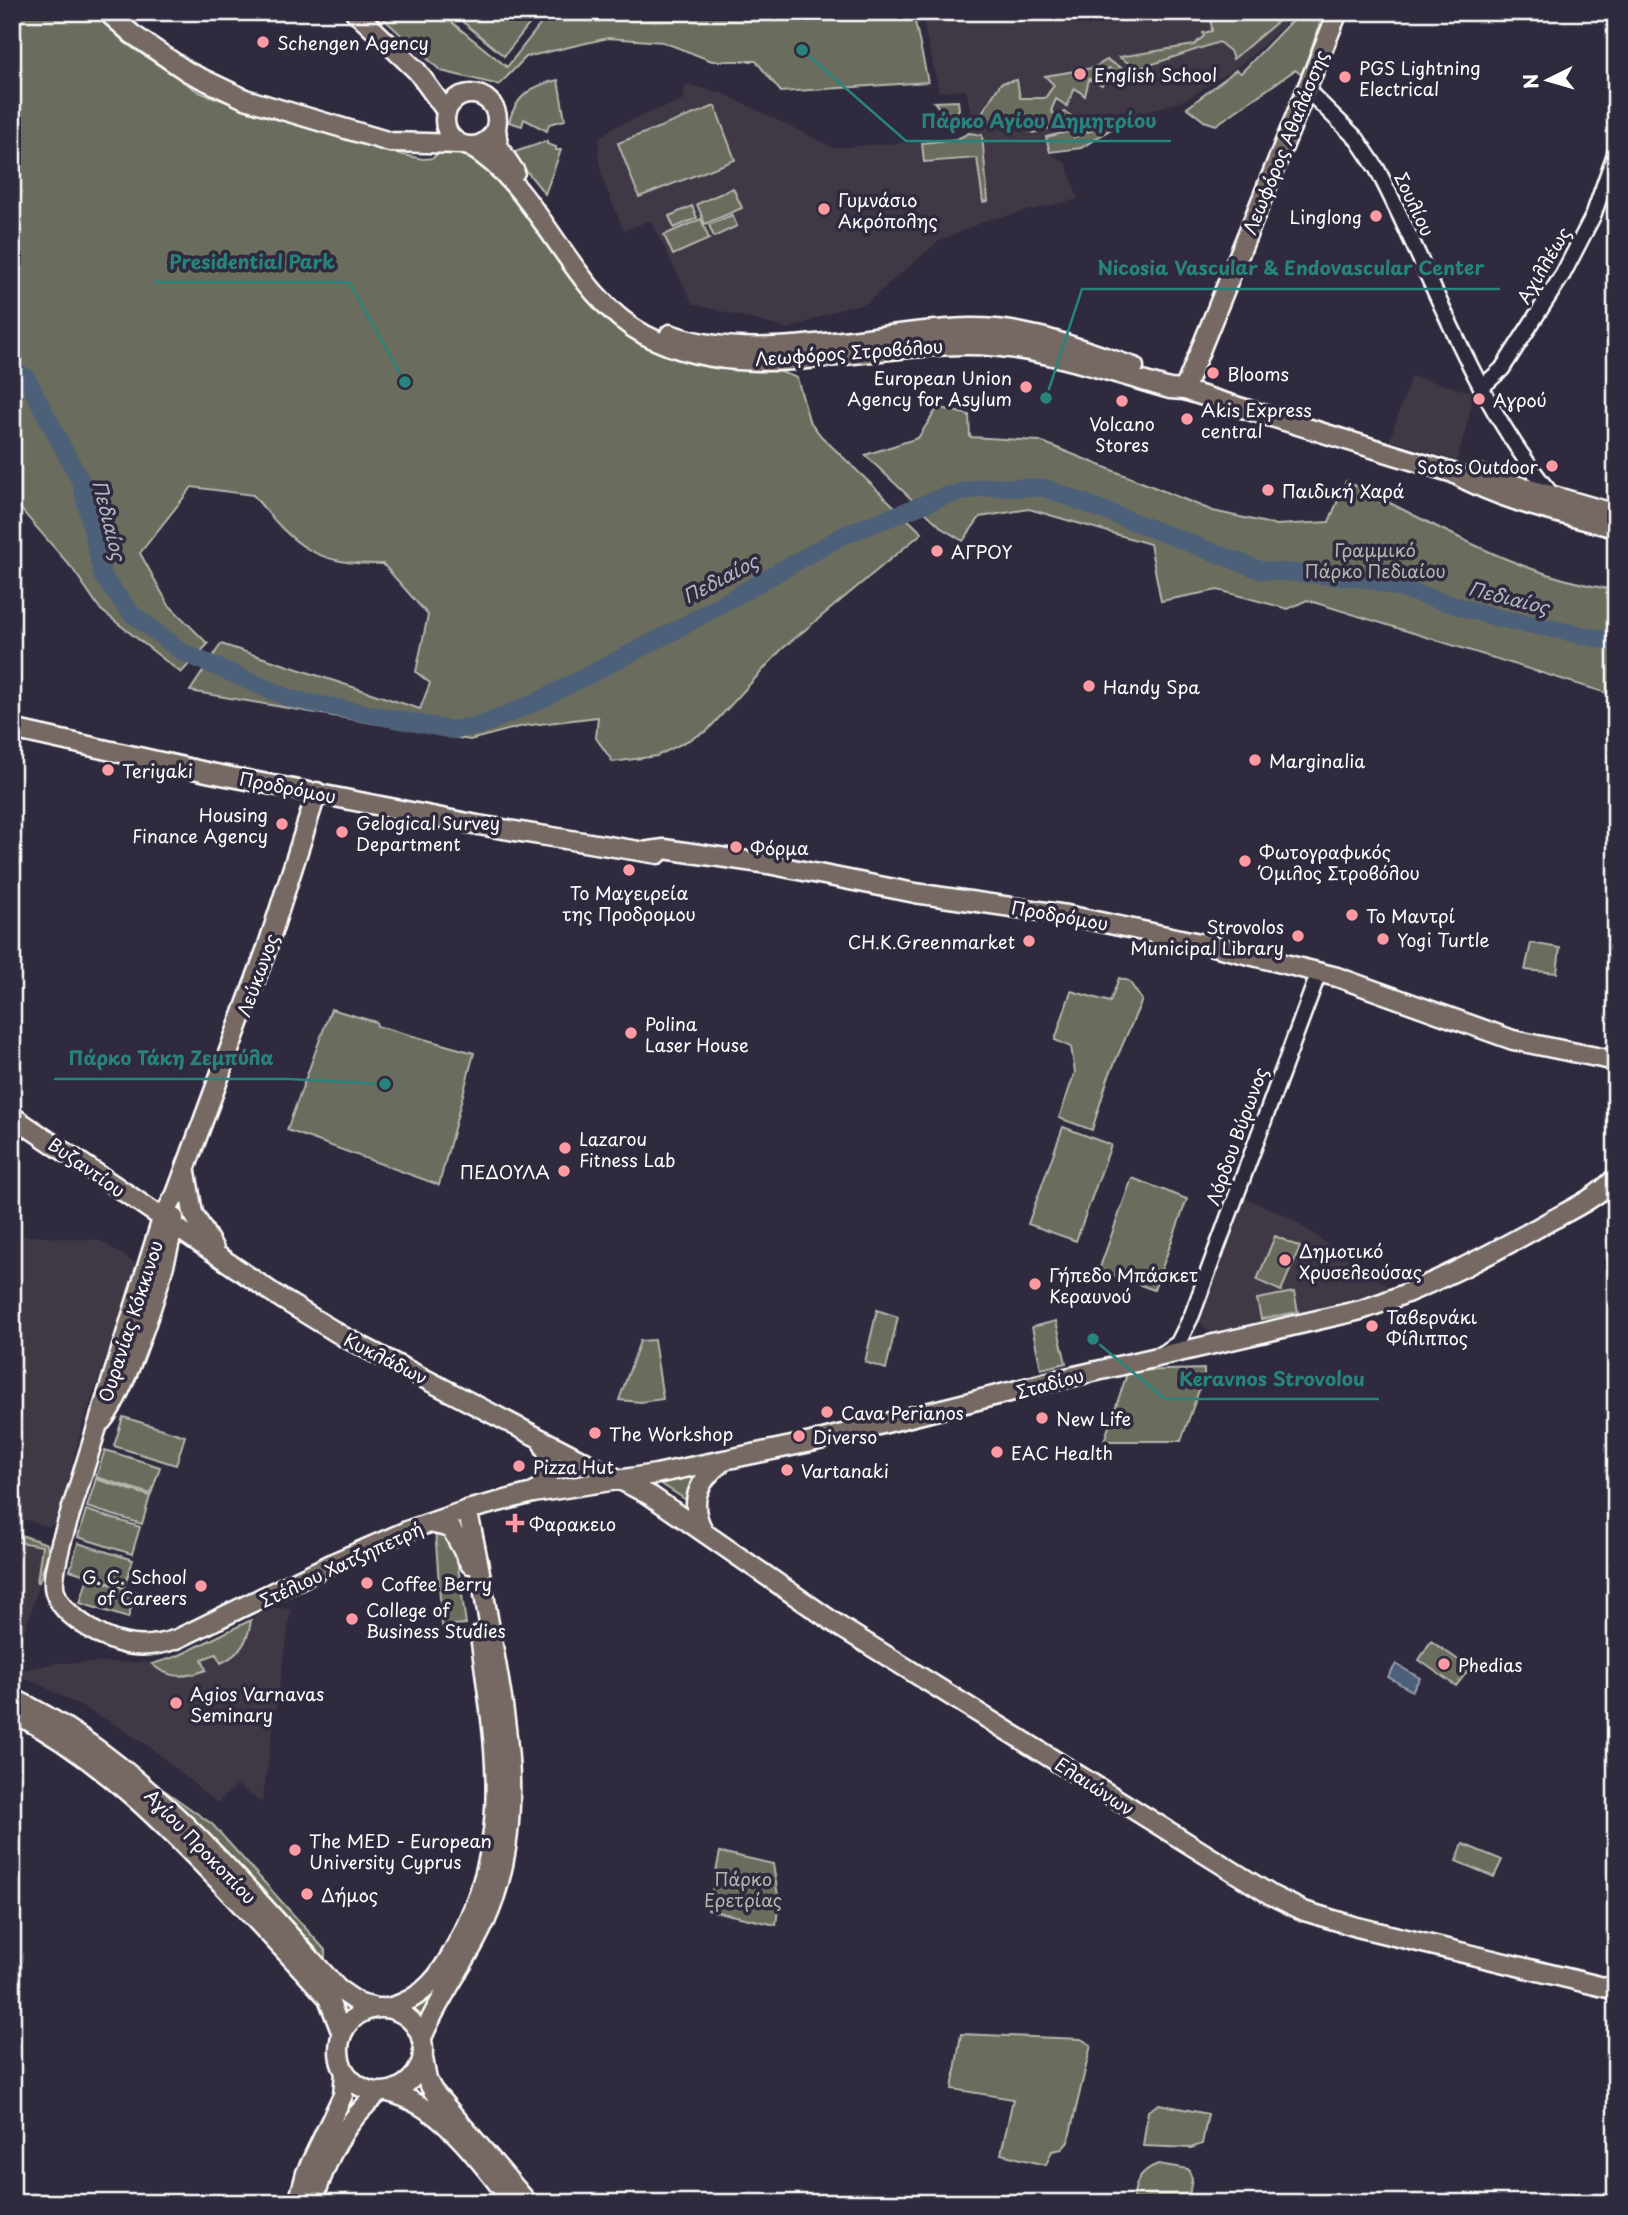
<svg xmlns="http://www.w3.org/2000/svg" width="1628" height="2215" font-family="'Playpen Sans',sans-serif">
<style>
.built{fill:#403945}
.green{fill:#6b6c5d;stroke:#b5b6ae;stroke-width:2}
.water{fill:#4e6179;stroke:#95a0af;stroke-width:2}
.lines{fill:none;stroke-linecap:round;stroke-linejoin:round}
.river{stroke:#4e6179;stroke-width:18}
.minor-casing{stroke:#fff;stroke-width:19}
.major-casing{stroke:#fff;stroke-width:23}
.minor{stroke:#2f2a3d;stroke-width:14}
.major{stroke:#766964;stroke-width:18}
.poi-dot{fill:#ff9aa2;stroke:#2f2a3d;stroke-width:2.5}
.labels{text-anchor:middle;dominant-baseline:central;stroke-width:7;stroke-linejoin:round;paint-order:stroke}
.poi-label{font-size:18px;fill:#fff;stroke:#2f2a3d;text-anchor:start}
.street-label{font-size:18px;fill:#fff;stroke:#2f2a3d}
.park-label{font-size:18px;fill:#b5b6ae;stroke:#2f2a3d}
.water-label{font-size:19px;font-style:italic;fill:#afb8c3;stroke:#2f2a3d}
.leader{fill:none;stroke:#27847c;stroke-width:2.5}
.callout-dot{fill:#27847c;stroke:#2f2a3d;stroke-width:2.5}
.callout-label{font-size:19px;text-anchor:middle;font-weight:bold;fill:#27847c;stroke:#2f2a3d;stroke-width:7;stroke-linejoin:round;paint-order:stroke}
</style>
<rect width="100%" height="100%" fill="#2f2a3d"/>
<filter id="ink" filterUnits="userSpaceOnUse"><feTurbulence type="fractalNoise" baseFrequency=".0143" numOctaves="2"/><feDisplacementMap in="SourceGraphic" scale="14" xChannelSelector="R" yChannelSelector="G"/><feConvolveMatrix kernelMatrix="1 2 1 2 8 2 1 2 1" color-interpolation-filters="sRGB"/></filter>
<g filter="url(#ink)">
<path class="built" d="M921 12H1298L1248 59 1187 99 1135 116 1083 149 1049 153 1066 163 1078 199 988 220 939 241 864 305 848 306 789 329 693 304 650 220 624 231 604 183 598 156 599 138 612 128 684 99 685 84 722 93 834 148 960 138 974 126 966 90 939 92Z
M1411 376 1472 392 1474 397 1457 461 1390 440Z
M1242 1197 1287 1216 1394 1290 1214 1336 1196 1319Z
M12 1235 99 1240 138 1265 84 1421 56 1523 50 1527 12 1516Z
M12 1530 45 1541 50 1550 19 1650 12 1651Z
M270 1607 291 1609 262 1803 237 1785 217 1803 151 1748 114 1724 41 1685 25 1679 21 1685 12 1682V1672L57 1663 161 1662 251 1620Z"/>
<path class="green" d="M12 12H95L125 43 199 92 252 111 394 153 423 159 433 158 441 150C453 150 472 152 482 159 491 165 499 179 506 188 542 231 573 289 616 326 671 373 736 352 797 378L809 420 821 436 922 533 782 649 707 731 657 756 613 762 596 738 598 717 523 726 470 740 190 691 221 644 420 709 430 683 416 672 428 615 383 564C314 565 295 546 253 495L192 487 140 553 168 604 208 644 181 673 101 610 72 568 12 499Z
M376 12H439L507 67 550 12H913L928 82 781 92 756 61H712L663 42 608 38 526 57 499 85 441 71Z
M451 12H539L504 56Z
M1210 12H1289L1233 59 1230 51 1219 42 1138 69 1119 57 1194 45 1204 36 1203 33 1212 31Z
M1300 12H1324L1302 75 1295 70 1216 125 1204 121 1187 108 1236 70 1241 73Z
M1107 60 1129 72 1121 76 1109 68 1102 85 1089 79 1085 96 1075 88 1067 106 1056 99 1051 111 1057 116 1065 112 1074 118 1066 119 1067 123 1033 133 1007 121 981 122 978 119 1001 83 1017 80 1020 98H1045L1054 85 1045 76 1093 68Z
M558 80 565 120 549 124 547 131 524 119 522 126 509 122C516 96 532 85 558 80Z
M958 101 959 109 948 127 944 126 941 110 934 102Z
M715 106 735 160 639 197 618 143Z
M1133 115 1081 148 1050 152 1046 137 1071 131 1074 137Z
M969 133 982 135 988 201 983 202 977 158 924 162 922 143 957 139Z
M547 141V144L556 147V150H561L545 194 512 153Z
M733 188 742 208 705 224 697 204Z
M692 206 697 218 674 228 669 216Z
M732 215 737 226 714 237 709 225Z
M701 219 709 239 673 255 664 235Z
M938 407 969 415 970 437 1040 441 1213 511 1276 525 1329 522 1346 481C1433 523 1519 577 1616 590V696L1307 600 1288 609 1218 590 1161 601 1150 544 1029 509 980 517 963 541 943 529 865 455 918 438Z
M1531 943 1560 948 1557 973 1525 970Z
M1119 978 1129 981 1142 1000 1108 1078 1092 1130 1059 1118 1075 1072 1071 1047 1055 1040 1071 991 1110 1002Z
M331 1009 376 1022 377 1026 474 1053 439 1185 287 1130Z
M1063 1127 1111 1145 1076 1241 1028 1224Z
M1132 1178 1187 1199 1154 1290 1099 1270Z
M1275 1236 1300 1247 1281 1291 1257 1280Z
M1294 1292 1298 1312 1261 1319 1257 1299Z
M877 1310 898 1317 886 1369 865 1362Z
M1056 1321 1066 1363 1041 1369 1032 1327Z
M654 1340 663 1399 641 1402 619 1400 640 1341Z
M1204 1369V1376L1181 1441H1104L1128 1371Z
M123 1417 185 1436 176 1465 114 1446Z
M105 1450 160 1467 151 1494 96 1477Z
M702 1470 688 1501 655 1480Z
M96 1479 150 1496 142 1524 87 1507Z
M86 1510 140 1527 132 1554 78 1537Z
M441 1528 455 1544 466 1624 442 1626 435 1529Z
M12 1532 47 1544 48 1554 39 1582H37L42 1546 12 1541Z
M78 1543 133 1560 124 1587 70 1570Z
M88 1577 136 1592 128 1618 80 1603Z
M251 1620C248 1642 240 1654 221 1663L216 1654 202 1659 206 1670C186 1678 168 1679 152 1664L178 1656Z
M1431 1641 1470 1668 1456 1686 1419 1660Z
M164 1790 212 1824 325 1950V1961Z
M1463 1844 1502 1860 1494 1877 1456 1861Z
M720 1852 773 1864 779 1902 776 1925 708 1910Z
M461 1944 421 2027 411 2012 403 2008Z
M961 2034 1081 2039 1091 2045 1068 2142 1062 2149 1052 2151 1046 2165 1001 2154 1013 2099 952 2089Z
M1159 2104 1208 2114 1202 2144 1191 2148 1143 2146 1148 2111Z
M1158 2164 1188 2169 1192 2178 1188 2203H1132C1136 2183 1137 2172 1158 2164Z"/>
<path class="water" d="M1396 1664 1420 1678 1412 1691 1388 1677Z"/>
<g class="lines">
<path class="river" d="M12 370 26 377 81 482 103 577 131 613 182 652 291 699 452 730 482 725 538 701 676 630 842 536 945 496 984 487 1045 488 1260 570 1368 579 1494 617 1616 642"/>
<g class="minor-casing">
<path id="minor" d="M1306 89 1357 139 1377 169C1434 278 1473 401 1553 496
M1482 387 1502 369 1563 274 1593 216 1616 151
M1162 1354 1178 1343 1192 1315 1319 972"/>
</g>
<g class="major-casing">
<path id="major" d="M107 12 132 34 188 72 245 99 390 142 461 144
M355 12 417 71 446 111
M445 120a26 26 0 1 1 52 0a26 26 0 1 1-52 0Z
M496 128 498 146 515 172
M469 146C542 188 570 295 645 335 744 387 858 345 963 345 1033 344 1103 370 1170 389L1184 390 1453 473C1501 501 1562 514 1616 528
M670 334C758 367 878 329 970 328 1028 327 1080 349 1134 367
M1184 390 1338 12
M1474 473 1616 514
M12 729 211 773 478 825 658 854
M317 792 267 948 176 1194 162 1219 61 1543C58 1558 51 1578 55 1592 59 1605 69 1614 79 1621 110 1645 140 1652 177 1639L335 1562 409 1530 467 1510 533 1493 656 1474 811 1442 1049 1382 1361 1310C1426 1289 1489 1255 1548 1222 1572 1209 1597 1198 1616 1177
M649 851 664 849 768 864 915 893 1067 915 1209 945 1337 977 1513 1040 1616 1061
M12 1116 282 1299 344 1337 651 1496 842 1628 1271 1895 1304 1911 1357 1927 1616 1990
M186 1172 193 1213 214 1249
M102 1421C127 1391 170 1259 174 1218
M534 1493C554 1474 555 1463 540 1439
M430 1523 451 1528 470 1564
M703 1530C688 1503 698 1481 721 1463
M12 1698C138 1756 246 1888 338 1989L360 2004 376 2008
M12 1712C100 1757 166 1825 233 1896 265 1930 297 1963 328 1998L342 2034
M339 2050a42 42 0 1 1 84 0a42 42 0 1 1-84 0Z
M388 2008C424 1999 441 1975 458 1942 514 1834 495 1750 480 1635
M422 2038C441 1991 476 1951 493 1902 523 1814 508 1729 492 1640 484 1597 478 1553 467 1510
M423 2058 427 2080 433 2091 528 2203
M388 2092C442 2105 480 2161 513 2203
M298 2203 306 2173 343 2095 345 2072
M313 2203C326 2159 344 2121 380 2092"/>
</g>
<use href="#minor" class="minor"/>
<use href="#major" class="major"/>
</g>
</g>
<g class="poi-dot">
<circle cx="263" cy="42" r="7"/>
<circle cx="1080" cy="74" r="7"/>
<circle cx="1345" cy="77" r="7"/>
<circle cx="824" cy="209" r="7"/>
<circle cx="1376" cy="216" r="7"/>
<circle cx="1213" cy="373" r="7"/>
<circle cx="1026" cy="387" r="7"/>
<circle cx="1479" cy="399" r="7"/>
<circle cx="1122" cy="401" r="7"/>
<circle cx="1187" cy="419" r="7"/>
<circle cx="1552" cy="466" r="7"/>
<circle cx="1268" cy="490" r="7"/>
<circle cx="937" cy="551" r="7"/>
<circle cx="1089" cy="686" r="7"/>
<circle cx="1255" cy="760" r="7"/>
<circle cx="108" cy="770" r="7"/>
<circle cx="282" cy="824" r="7"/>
<circle cx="342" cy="832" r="7"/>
<circle cx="736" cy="847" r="7"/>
<circle cx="1245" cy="861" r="7"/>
<circle cx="629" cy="870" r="7"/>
<circle cx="1352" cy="915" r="7"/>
<circle cx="1298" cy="936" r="7"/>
<circle cx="1383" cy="939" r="7"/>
<circle cx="1029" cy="941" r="7"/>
<circle cx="631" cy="1033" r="7"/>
<circle cx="565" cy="1148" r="7"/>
<circle cx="564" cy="1171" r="7"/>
<circle cx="1285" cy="1260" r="7"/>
<circle cx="1035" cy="1284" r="7"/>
<circle cx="1372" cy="1326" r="7"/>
<circle cx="827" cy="1412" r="7"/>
<circle cx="1042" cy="1418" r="7"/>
<circle cx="595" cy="1433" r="7"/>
<circle cx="799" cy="1436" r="7"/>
<circle cx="997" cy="1452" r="7"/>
<circle cx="519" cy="1466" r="7"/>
<circle cx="787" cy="1470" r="7"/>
<path d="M511.5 1512.5h7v7h7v7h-7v7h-7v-7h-7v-7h7z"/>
<circle cx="367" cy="1583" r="7"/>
<circle cx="201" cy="1586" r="7"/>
<circle cx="352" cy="1619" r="7"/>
<circle cx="1444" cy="1664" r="7"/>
<circle cx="176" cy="1703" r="7"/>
<circle cx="295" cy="1850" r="7"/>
<circle cx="307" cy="1894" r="7"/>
</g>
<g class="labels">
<g class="poi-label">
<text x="277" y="42">Schengen Agency</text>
<text x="1359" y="67">PGS Lightning<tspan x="1359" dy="21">Electrical</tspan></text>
<text x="1094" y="74">English School</text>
<text x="838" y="199">Γυμνάσιο<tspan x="838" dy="21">Ακρόπολης</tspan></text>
<text x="1362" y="216" text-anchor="end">Linglong</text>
<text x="1227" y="373">Blooms</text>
<text x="1012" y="377" text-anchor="end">European Union<tspan x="1012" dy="21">Agency for Asylum</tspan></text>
<text x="1493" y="399">Αγρού</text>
<text x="1201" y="409">Akis Express<tspan x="1201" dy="21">central</tspan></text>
<text x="1122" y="423" text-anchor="middle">Volcano<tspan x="1122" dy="21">Stores</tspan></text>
<text x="1538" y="466" text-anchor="end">Sotos Outdoor</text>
<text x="1282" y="490">Παιδική Χαρά</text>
<text x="951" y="551">ΑΓΡΟΥ</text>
<text x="1103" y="686">Handy Spa</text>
<text x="1269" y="760">Marginalia</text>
<text x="122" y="770">Teriyaki</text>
<text x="268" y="814" text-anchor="end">Housing<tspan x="268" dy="21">Finance Agency</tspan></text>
<text x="356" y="822">Gelogical Survey<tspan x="356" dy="21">Department</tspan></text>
<text x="750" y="847">Φόρμα</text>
<text x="1259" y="851">Φωτογραφικός<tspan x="1259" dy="21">Όμιλος Στροβόλου</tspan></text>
<text x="629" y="892" text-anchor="middle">Το Μαγειρεία<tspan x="629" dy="21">της Προδρομου</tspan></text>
<text x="1366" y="915">Το Μαντρί</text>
<text x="1284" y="926" text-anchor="end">Strovolos<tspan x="1284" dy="21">Municipal Library</tspan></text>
<text x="1397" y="939">Yogi Turtle</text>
<text x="1015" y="941" text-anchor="end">CH.K.Greenmarket</text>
<text x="645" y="1023">Polina<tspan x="645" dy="21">Laser House</tspan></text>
<text x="579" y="1138">Lazarou<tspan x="579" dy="21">Fitness Lab</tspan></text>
<text x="550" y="1171" text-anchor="end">ΠΕΔΟΥΛΑ</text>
<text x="1299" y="1250">Δημοτικό<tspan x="1299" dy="21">Χρυσελεούσας</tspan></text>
<text x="1049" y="1274">Γήπεδο Μπάσκετ<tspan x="1049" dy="21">Κεραυνού</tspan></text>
<text x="1386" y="1316">Ταβερνάκι<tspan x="1386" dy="21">Φίλιππος</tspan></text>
<text x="841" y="1412">Cava Perianos</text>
<text x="1056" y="1418">New Life</text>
<text x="609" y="1433">The Workshop</text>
<text x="813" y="1436">Diverso</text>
<text x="1011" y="1452">EAC Health</text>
<text x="533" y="1466">Pizza Hut</text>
<text x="801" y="1470">Vartanaki</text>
<text x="529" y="1523">Φαρακειο</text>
<text x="187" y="1576" text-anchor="end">G. C. School<tspan x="187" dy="21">of Careers</tspan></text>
<text x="381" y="1583">Coffee Berry</text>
<text x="366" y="1609">College of<tspan x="366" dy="21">Business Studies</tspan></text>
<text x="1458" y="1664">Phedias</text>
<text x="190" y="1693">Agios Varnavas<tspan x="190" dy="21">Seminary</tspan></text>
<text x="309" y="1840">The MED - European<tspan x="309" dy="21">University Cyprus</tspan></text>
<text x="321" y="1894">Δήμος</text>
</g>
<g class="street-label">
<text transform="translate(1285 142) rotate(-68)">Λεωφόρος Αθαλάσσης</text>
<text transform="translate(1415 204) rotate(65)">Σουλίου</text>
<text transform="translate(1543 265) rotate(-59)">Αχιλλέως</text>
<text transform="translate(849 352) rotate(-4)">Λεωφόρος Στροβόλου</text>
<text transform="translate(288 787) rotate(11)">Προδρόμου</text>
<text transform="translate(1060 915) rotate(10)">Προδρόμου</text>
<text transform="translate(257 975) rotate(-70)">Λεύκωνος</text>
<text transform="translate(1236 1136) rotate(-70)">Λόρδου Βύρωνος</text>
<text transform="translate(87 1167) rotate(35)">Βυζαντίου</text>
<text transform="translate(130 1321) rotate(-72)">Ουρανίας Κόκκινου</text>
<text transform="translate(386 1358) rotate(27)">Κυκλάδων</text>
<text transform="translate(1050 1383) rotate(-15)">Σταδίου</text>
<text transform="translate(341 1564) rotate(-25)">Στέλιου Χατζηπετρή</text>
<text transform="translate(1095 1786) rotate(33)">Ελαιώνων</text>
<text transform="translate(201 1846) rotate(46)">Αγίου Προκοπίου</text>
</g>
<g class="park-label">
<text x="1375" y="549">Γραμμικό<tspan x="1375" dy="21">Πάρκο Πεδιαίου</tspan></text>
<text x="743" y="1878">Πάρκο<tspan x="743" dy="21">Ερετρίας</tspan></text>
</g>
<g class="water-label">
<text transform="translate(110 520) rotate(76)">Πεδιαίος</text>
<text transform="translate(720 578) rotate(-28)">Πεδιαίος</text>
<text transform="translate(1509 597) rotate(14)">Πεδιαίος</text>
</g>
</g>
<path class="leader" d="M802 50L906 141H1171M405 382L349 282H155M1046 398L1082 289H1500M385 1084L289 1079H54M1093 1339L1165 1399H1379"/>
<g class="callout-dot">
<circle cx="802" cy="50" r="7"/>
<circle cx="405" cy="382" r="7"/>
<circle cx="1046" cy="398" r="7"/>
<circle cx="385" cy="1084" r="7"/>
<circle cx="1093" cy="1339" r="7"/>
</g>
<g class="callout-label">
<text x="1039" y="128">Πάρκο Αγίου Δημητρίου</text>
<text x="252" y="269">Presidential Park</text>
<text x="1291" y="275">Nicosia Vascular &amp; Endovascular Center</text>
<text x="171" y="1065">Πάρκο Τάκη Ζεμπύλα</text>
<text x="1272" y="1386">Keravnos Strovolou</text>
</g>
<rect width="1628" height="2215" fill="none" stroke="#2f2a3d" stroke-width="42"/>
<rect x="21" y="21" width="1586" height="2173" fill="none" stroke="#fff" stroke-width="2.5" filter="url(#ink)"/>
<g transform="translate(1548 80) rotate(265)" stroke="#2f2a3d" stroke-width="5" paint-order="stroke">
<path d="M0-5L12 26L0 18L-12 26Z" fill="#ffffff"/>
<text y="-10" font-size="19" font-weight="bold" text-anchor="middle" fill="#ffffff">N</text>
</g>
</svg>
